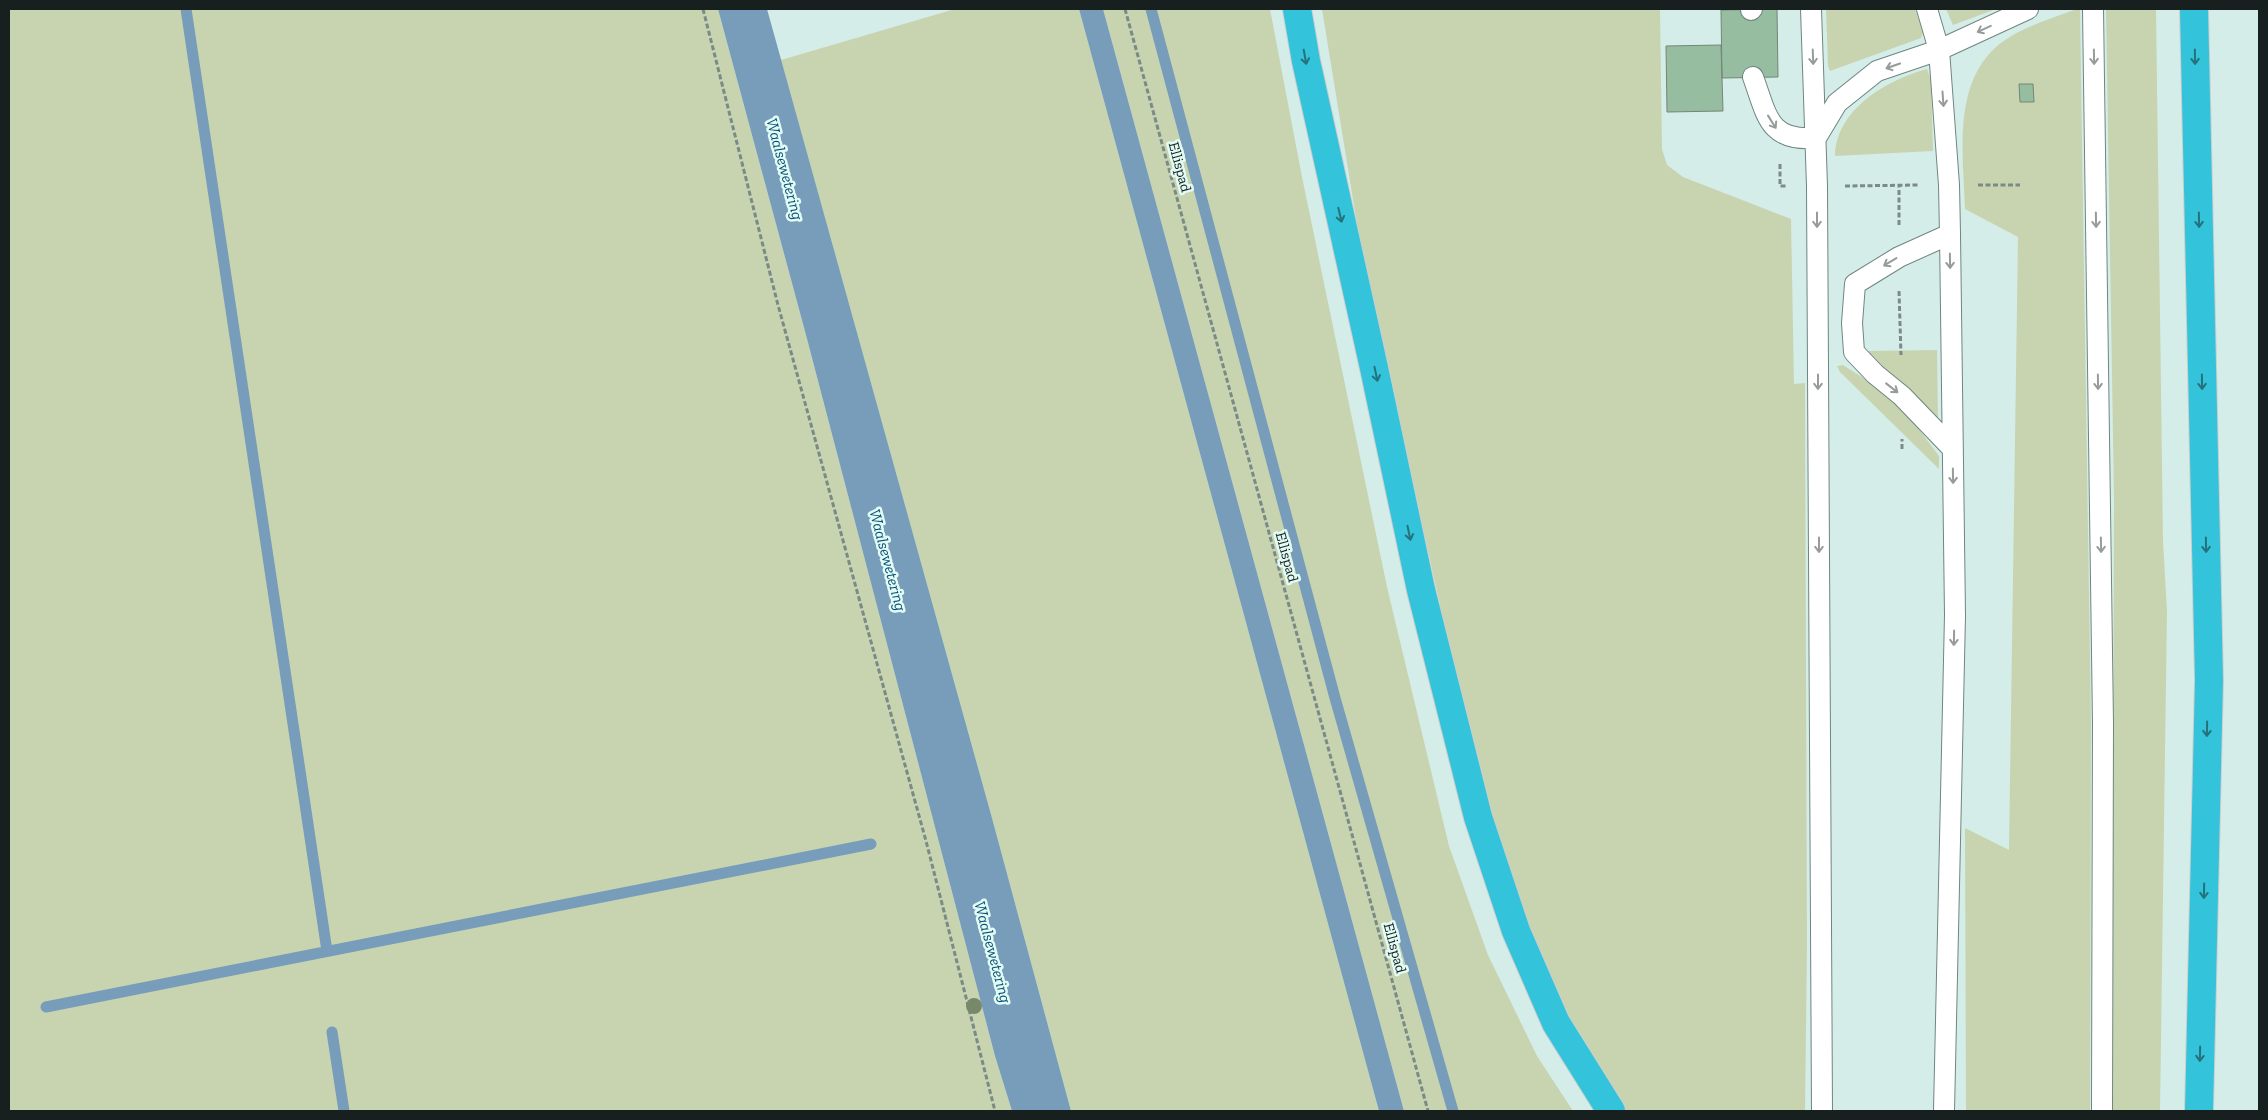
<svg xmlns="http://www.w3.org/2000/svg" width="2268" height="1120" font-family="'Zilla Slab',serif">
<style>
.green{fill:#c8d4b0}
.water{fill:#779dba}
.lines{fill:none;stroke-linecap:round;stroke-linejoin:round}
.stream{stroke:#779dba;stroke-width:11}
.building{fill:#96bd9f;stroke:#758578}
.lane-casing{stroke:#6f8581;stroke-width:22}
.highway-casing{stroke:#cccece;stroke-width:30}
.path{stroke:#7a8a87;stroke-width:3;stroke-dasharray:5 2.5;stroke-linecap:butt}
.lane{stroke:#fff;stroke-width:20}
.highway{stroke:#33c3da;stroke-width:28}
.tree{fill:#78896b}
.oneway{stroke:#979b9a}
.oneway2{stroke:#25727c}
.labels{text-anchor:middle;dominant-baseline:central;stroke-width:5;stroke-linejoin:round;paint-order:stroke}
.street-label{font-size:15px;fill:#17201e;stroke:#e2fbf5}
.water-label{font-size:16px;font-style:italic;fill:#084f75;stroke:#e2fbf5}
</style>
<rect width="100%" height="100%" fill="#d5ede8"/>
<path class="green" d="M9 9H718L806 335 995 1056 1012 1111H9Z
M955 9H1079L1379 1111H1071L992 818 781 60Z
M1103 9H1270L1302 177 1387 587 1449 846 1488 955 1537 1056 1573 1111H1404Z
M1322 9H1660L1662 149 1667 165 1683 177 1791 219 1794 384 1805 383 1807 944 1805 1111H1626L1555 998 1506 865 1469 735 1362 255Z
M1826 9H1915L1923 33 1921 38 1830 71 1828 66Z
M1946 9H1996L1953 25Z
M2077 9H2080L2091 722 2090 1111H1966L1965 828 2009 850 2018 237 1965 209C1963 149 1950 70 2013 35 2032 24 2056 17 2077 9Z
M2106 9H2156L2163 541 2167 611 2160 1111H2112L2114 498Z
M1927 69 1931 80 1933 151 1835 156C1836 109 1887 80 1927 69Z
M1937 350 1938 420 1896 378 1868 354 1869 351Z
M1843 365 1874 385 1897 405 1915 424 1939 456V469L1840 372 1837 366Z"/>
<path class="water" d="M718 9H767L992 818 1071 1111H1012L995 1056 806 335Z
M1079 9H1103L1404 1111H1379Z"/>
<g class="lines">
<path class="stream" d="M186 9 327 951
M1151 9 1335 698 1453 1111
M46 1007 871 844
M332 1032 344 1111"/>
</g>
<path class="building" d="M1777 9 1778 77 1722 78 1721 10Z
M1721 45 1723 111 1667 112 1666 46Z
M2019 84H2033L2034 102H2020Z"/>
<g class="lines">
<g class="lane-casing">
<path id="lane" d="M1811 9 1817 186 1822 1111
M1927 9 1939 50 1949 185 1950 234 1955 615 1944 1111
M2093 9 2103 723 2102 1111
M1751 10 1752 9
M1753 77C1767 115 1768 142 1816 138L1837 103 1877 71 1939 50 2028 9
M1950 234 1899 257 1855 284 1852 323 1854 352 1875 374 1902 396 1953 449"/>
</g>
<g class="highway-casing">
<path id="highway" d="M1297 9 1306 61 1374 368 1421 590 1478 817 1516 931 1556 1023 1611 1111
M2194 9 2209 680 2199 1111"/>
</g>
<path class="path" d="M703 9 778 305 926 841 995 1111
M1125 9 1428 1111
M1780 164V186H1787
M1978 185H2020
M1845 186 1919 185
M1899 225V186
M1899 291 1901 355
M1902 449V439"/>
<use href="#lane" class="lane"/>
<use href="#highway" class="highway"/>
</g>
<circle class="tree" cx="974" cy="1006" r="8"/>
<defs><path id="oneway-shaft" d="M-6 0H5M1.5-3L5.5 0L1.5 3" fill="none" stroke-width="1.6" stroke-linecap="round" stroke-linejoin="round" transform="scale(1.25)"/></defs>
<g class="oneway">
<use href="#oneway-shaft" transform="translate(1984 29) rotate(155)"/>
<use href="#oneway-shaft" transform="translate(1813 57) rotate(88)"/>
<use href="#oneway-shaft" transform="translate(2094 57) rotate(89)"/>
<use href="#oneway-shaft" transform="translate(1893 66) rotate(161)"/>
<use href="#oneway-shaft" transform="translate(1943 99) rotate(86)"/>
<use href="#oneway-shaft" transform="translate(1772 122) rotate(58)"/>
<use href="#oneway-shaft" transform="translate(1817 220) rotate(90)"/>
<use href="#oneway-shaft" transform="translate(2096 220) rotate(89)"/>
<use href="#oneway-shaft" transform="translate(1950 261) rotate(89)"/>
<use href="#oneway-shaft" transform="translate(1890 262) rotate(149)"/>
<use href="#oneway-shaft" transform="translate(1818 382) rotate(90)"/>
<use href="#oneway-shaft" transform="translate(2098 382) rotate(89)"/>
<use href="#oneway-shaft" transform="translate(1892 388) rotate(38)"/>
<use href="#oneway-shaft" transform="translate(1953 476) rotate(89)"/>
<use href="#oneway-shaft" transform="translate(1819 545) rotate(90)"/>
<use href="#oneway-shaft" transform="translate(2101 545) rotate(89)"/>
<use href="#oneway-shaft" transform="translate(1954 638) rotate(91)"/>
</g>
<g class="oneway2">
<use href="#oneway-shaft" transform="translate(1305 57) rotate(80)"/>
<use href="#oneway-shaft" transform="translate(2195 57) rotate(89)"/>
<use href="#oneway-shaft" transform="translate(1340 215) rotate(77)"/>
<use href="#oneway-shaft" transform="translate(2199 220) rotate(89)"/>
<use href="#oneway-shaft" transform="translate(1376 374) rotate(78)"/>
<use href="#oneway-shaft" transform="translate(2202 382) rotate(89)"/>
<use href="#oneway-shaft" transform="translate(1409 533) rotate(78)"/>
<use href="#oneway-shaft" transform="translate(2206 545) rotate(89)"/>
<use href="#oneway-shaft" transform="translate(2207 729) rotate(91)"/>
<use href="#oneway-shaft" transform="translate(2204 891) rotate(91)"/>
<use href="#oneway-shaft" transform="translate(2200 1054) rotate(91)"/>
</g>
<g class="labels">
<g class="street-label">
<text transform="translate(1180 167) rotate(75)">Ellispad</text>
<text transform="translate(1287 557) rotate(75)">Ellispad</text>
<text transform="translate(1395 948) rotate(75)">Ellispad</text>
</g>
<g class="water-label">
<text transform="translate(785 169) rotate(75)">Waalsewetering</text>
<text transform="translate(888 560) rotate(75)">Waalsewetering</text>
<text transform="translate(993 952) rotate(75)">Waalsewetering</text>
</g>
</g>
<rect width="2268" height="1120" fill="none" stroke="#17201e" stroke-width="20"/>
</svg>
